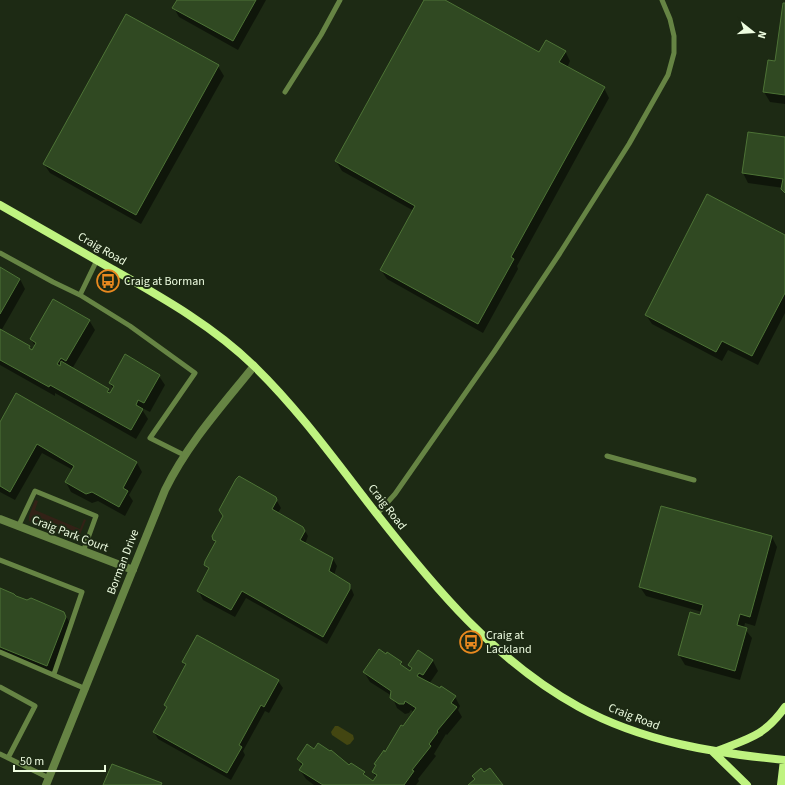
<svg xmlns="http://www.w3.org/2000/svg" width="785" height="785" font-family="'Source Sans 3',sans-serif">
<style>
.green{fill:#332217}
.water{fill:#434611}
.shadow{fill:#0007}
.building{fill:#304922;stroke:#4d7336}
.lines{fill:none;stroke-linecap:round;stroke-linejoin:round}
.lane{stroke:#668444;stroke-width:5}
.street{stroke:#668444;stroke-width:8}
.secondary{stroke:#bff380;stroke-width:8}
.labels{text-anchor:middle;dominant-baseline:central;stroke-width:4;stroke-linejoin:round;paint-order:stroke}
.street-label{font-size:12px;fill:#edfce0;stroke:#1d2a14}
.poi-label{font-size:12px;fill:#edfce0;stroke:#1d2a14;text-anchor:start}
</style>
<rect width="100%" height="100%" fill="#1d2a14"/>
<path class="green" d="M35 500 38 501 35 510 80 529 84 519 86 520 79 537 72 539 29 521V516Z"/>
<path class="water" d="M335 726H338L353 735 354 739 350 744 347 745 332 735 331 732Z"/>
<path class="shadow" d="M178 0H266L238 50 179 17 174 8Z
M425 0H443L539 53 565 51 570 61 567 68 604 88 609 98 517 266 518 269 483 333 387 279 381 270 414 211 342 171 336 161Z
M785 4V104L770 102 764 92 776 62Z
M218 66 224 76 141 224 50 173 44 164Z
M785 138V194L784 188 748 183 743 173Z
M785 236V313L758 365 728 350 722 361 652 324 646 315Z
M0 268 20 279 25 289 1 331 29 347 32 352 35 346 31 339 89 320 95 330 72 369 108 390 110 394 113 389 110 383 159 376 165 385 150 412 144 409 143 411 148 419 136 439 55 393V396L0 365Z
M17 395 137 463 142 472 129 495 133 501 125 516 98 501 92 503 71 492 66 482 73 470 42 453 15 500 0 492V424Z
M274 496 281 508 278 513 304 529 308 536 305 544 333 559 337 566 334 575 348 583 352 590 354 595 327 644 246 598 235 617 203 600 199 592 198 589 209 570 205 565 216 543 214 540 223 517 220 512 221 507Z
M772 537 777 547 755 626 745 623 744 628 752 638 740 680 685 665 679 655 702 612 646 596 640 587Z
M0 589 15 597 64 613 70 623 52 675 0 654V656Z
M419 652 433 661 438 671 429 684 455 697 460 706 458 710 462 717 447 735 446 734 434 754 436 756 418 779 419 781 416 785H314L306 779 300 770 302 767 298 759 314 750 318 744 339 756 341 760 350 766 364 773 367 778 373 782 376 778 373 772 414 712 411 710 409 713 405 714 397 708 392 696 370 682 364 672 387 653 411 672 412 670 409 665Z
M183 662 278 681 283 688 269 713 265 711 243 751 245 755 231 780 158 739 154 732 167 709 165 705 186 667Z"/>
<path class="building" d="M177 0H256L233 41 172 8Z
M424 0H445L539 52 546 40 566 51 559 62 605 87 511 257 514 259 478 324 380 270 415 206 335 161Z
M783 3H785V95L763 92 768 60 775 61Z
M126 14 219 65 136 215 43 164Z
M748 132 785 137V193L781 189 783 179 742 173Z
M707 194 785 235V293L752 356 722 341 716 352 645 315Z
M0 267 20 279 0 314Z
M53 299 90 320 66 361 61 358 57 364 60 366 61 361 109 389 107 392 110 393 114 386 109 383 125 354 160 375 144 403 138 400 136 405 143 409 131 430 50 385 49 387 0 360V329L30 346 29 348 32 350 36 343 30 339Z
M16 393 137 462 123 488 128 491 119 507 92 492 86 494 65 482 74 466 37 444 10 492 0 486V422Z
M239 476 276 497 277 500 272 509 303 527 305 531 300 540 333 558 329 571 350 584V589L323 637 242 591 231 610 197 591 209 568 204 565 205 561 216 541 213 540 212 536 223 516 219 510 236 479Z
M661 506 772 536 750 617 740 614 737 625 747 628 735 671 678 655 690 612 700 615 703 605 639 587Z
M0 588 14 594 16 596 27 600 31 598 64 612 66 617 47 666 0 647Z
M197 635 279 680 264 707 261 705 239 745 242 747 227 773 153 732 167 707 164 705 186 664 182 662Z
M379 649 386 654 387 652 402 662 400 664 410 671 412 668 408 665 418 650 433 660 423 675 419 673 417 676 440 688 441 686 456 696 451 703 457 707 437 731 438 732 429 744 431 746 412 770 414 771 404 785H323L299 770 303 764 297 759 307 744 314 749 318 743 330 751 331 750 349 765 351 763 365 772 363 774 373 781 377 775 372 772 376 765 374 764 384 750 385 752 401 725 403 726 416 708 405 701 404 704H399L390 698 391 691 363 672Z
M112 764 162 783 161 785H103Z
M481 768 484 772 490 768 503 785H468L475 779 472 776Z"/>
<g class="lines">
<path class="lane" d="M285 92 321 35 340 0
M0 253 53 282 80 295
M97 260 80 295 130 326 195 373 150 438 184 455
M607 456 694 480
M377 514 395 494 494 352 560 253 629 144 659 91 668 75 674 53V36L670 19 662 0
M18 527 35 491 96 516 83 552
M0 560 82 592 54 674
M0 652 86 689
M0 687 35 706 8 758
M0 754 49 778"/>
<path class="street" d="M0 519 133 570
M46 785 165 490C188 443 222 406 254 366"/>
<path class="secondary" d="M0 205C37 226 75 248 112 269 163 298 213 326 255 367 300 411 337 463 376 513 434 587 495 661 579 707 643 742 714 753 785 760
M713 752 747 785
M714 752C747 739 764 737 785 707
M781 785 784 760"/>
</g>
<defs>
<g id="bus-ring" transform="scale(1.15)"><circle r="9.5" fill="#1d2a14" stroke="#e9891f" stroke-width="1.5"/><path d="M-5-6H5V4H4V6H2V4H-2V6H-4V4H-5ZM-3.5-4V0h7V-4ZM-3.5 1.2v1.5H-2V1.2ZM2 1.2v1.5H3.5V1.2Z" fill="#e9891f"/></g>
</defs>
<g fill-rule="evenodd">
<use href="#bus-ring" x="108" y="281"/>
<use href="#bus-ring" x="471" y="642"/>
</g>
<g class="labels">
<g class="street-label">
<text transform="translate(102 249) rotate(30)">Craig Road</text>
<text transform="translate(387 507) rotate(52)">Craig Road</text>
<text transform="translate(70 534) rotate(21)">Craig Park Court</text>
<text transform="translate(123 562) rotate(-69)">Borman Drive</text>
<text transform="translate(634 717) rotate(21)">Craig Road</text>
</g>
<g class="poi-label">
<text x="124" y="281">Craig at Borman</text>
<text x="486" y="635">Craig at<tspan x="486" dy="14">Lackland</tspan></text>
</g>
</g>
<g transform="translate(753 32) rotate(107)" stroke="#1d2a14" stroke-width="3" paint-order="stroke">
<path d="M0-3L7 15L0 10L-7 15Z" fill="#edfce0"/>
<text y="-6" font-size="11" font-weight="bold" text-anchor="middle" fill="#edfce0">N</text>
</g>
<path d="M14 765v6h91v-6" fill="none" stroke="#edfce0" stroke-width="2"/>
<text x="20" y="765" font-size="12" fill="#edfce0" stroke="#1d2a14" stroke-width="3" paint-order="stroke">50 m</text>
</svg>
